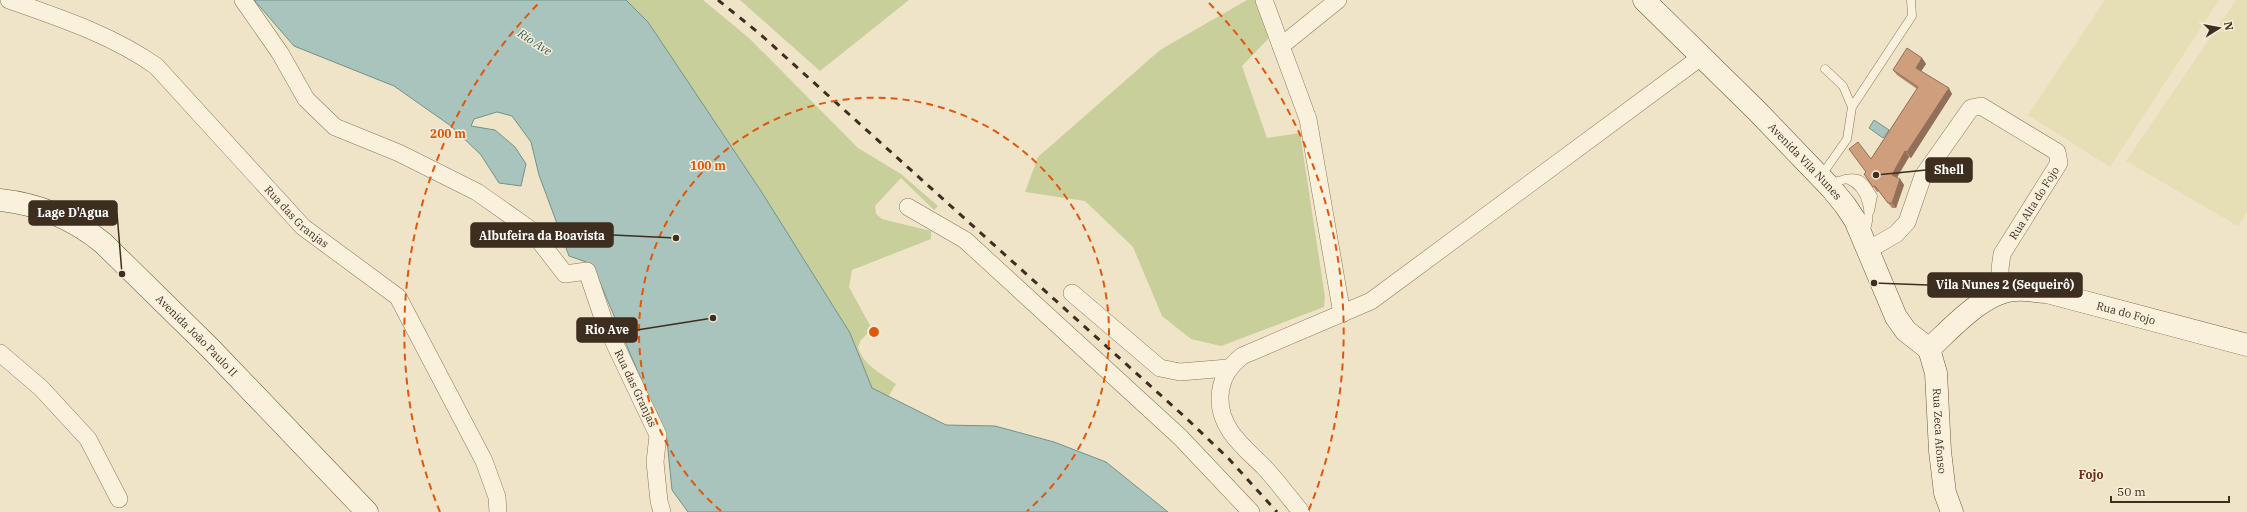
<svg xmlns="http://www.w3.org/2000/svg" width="2247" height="512" font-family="'IBM Plex Serif',serif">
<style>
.farmland{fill:#e6deb5}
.green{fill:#c9cf9b}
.water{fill:#a9c4bc;stroke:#6f938a}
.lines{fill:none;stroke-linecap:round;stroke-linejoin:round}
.lane-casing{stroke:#8d765c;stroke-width:9}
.street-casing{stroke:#8d765c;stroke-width:18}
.secondary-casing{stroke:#6f573f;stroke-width:23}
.lane{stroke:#faf1dc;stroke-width:8}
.street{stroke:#faf1dc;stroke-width:17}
.secondary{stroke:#faf1dc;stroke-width:22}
.rail{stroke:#3d2e20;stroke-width:3;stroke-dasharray:7 7;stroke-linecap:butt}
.wall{fill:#b2896c}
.shaded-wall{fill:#916f58}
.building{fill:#cf9f7d;stroke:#916f58}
.ring{fill:none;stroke:#df570d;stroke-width:2;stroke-dasharray:7 5}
.labels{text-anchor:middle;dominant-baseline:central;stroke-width:3;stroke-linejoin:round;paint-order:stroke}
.street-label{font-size:11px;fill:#3d2e20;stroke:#f7eed8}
.water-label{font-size:12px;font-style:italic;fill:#2f5d5a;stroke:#f7eed8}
.neighbourhood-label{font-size:12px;font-weight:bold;fill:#6b2e1e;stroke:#f7eed8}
.centre{fill:#df570d;stroke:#f7eed8;stroke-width:2}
.ring-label{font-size:12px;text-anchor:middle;font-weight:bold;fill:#df570d;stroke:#f7eed8;stroke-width:3;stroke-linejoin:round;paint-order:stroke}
.leader{fill:none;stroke:#3d2e20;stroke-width:1.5}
.callout-dot{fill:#3d2e20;stroke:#f7eed8;stroke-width:1.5}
.callout{fill:#3d2e20;stroke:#3d2e20;stroke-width:1.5}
.callout-label{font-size:12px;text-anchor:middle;font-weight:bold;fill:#fff}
</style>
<rect width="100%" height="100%" fill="#f0e4c8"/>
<path class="farmland" d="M2105 0H2219L2110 167 2028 115Z
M2236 0H2247V212L2238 226 2126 161Z"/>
<path class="green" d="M626 0H703L749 38 858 148 901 174 938 206 934 210 901 178 875 206 876 214 882 219 931 231V239L852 270 849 287 872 329 861 340 858 347C863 365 882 374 896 384L888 397 872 388 850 333 761 191 648 22Z
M740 0H909L820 71Z
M1247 0H1255L1269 38 1242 66 1267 138 1300 133 1325 297 1324 307 1221 346 1191 339 1162 316 1133 247 1085 201 1025 192 1038 157 1160 50Z"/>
<path class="water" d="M254 0H626L648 22 761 191 850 333 872 388 946 425 995 426 1054 442 1106 462 1168 512H688L672 490 667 440 592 264 569 256 539 175 531 142 512 116 497 112 474 119 471 126 495 130 515 147 526 164 521 186 499 183 481 155 451 126 394 86 294 46Z
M1874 120 1889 130 1883 138 1869 128Z"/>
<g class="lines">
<g class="lane-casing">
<path id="lane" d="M1825 69 1843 86 1852 107
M1821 176 1847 139 1852 107 1912 16 1911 0
M1845 179C1862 176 1864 182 1873 196L1870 211
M1831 184C1836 182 1843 178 1849 180 1868 188 1873 217 1864 233"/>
</g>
<g class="street-casing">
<g id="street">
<path id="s1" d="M9 0C60 18 112 35 156 66L303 227 398 297 484 461 497 497 498 512"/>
<path id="s2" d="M243 0 280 53 306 99 335 127 399 153 477 192 531 230 565 274 587 271 604 321 658 435 655 462 659 501 662 512"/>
<path d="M1264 0 1308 119 1342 314"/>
<path d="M1281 46 1338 0"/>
<path d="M908 207 965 240 1180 437 1251 512"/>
<path d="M1868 250 1896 234 1907 222 1923 176 1971 108 1981 106 2057 152 2059 163 2002 254 2000 269 2001 292"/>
<path d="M1072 293 1160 368 1180 372 1228 368"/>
<path d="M0 353 41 388 88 439 119 499"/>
<path d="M1301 512C1289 497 1277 481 1264 467 1244 447 1219 429 1220 397 1221 378 1228 368 1242 356L1371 301 1701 57"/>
</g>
</g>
<g class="secondary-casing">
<g id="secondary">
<path id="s3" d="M1644 0 1757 111 1831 188 1845 205 1855 220 1896 317 1906 331 1929 349"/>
<path id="s4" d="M0 200C39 204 72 218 103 243L210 348 367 512"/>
<path id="s5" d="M1929 349C1951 329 1984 291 2016 290 2026 289 2037 292 2047 292L2247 345"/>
<path id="s6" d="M1929 349 1936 373 1940 451 1945 493 1952 512"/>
</g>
</g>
<use href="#lane" class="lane"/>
<use href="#street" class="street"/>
<use href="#secondary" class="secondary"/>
<path class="rail" d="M718 0 760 34 1186 418 1229 459 1277 512"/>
</g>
<path class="wall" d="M1922 58 1926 64 1921 71 1952 94 1911 158 1909 157 1897 178 1900 179 1904 185 1896 208H1892L1879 191 1877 192 1868 179 1866 172 1871 159 1917 89 1897 75 1893 70Z"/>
<path class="shaded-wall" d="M1922 58 1926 64 1920 73 1916 68Z
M1949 88 1952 94 1911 158 1907 152Z
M1905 151 1909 157 1895 180 1892 175Z
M1900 179 1904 185 1896 208 1892 203Z"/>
<path class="building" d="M1907 48 1922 58 1916 68 1949 88 1907 152 1905 151 1892 175 1900 179 1892 203H1888L1875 186 1873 187 1864 174 1866 172 1849 149 1858 142 1871 159 1918 87 1893 70Z"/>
<g class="ring">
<path d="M721 511A235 235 0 1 1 1027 511"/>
<path d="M440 512A470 470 0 0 1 539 3M1209 3A470 470 0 0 1 1308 512"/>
</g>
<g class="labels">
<g class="street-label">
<text stroke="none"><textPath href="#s3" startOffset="228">Avenida Vila Nunes</textPath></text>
<text transform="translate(2034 203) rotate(-58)">Rua Alta do Fojo</text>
<text stroke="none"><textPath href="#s1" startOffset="368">Rua das Granjas</textPath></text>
<text stroke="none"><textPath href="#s5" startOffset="220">Rua do Fojo</textPath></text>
<text stroke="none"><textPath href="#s4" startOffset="245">Avenida João Paulo II</textPath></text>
<text stroke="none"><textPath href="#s2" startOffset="585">Rua das Granjas</textPath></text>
<text stroke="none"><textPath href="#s6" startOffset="83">Rua Zeca Afonso</textPath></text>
</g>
<g class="water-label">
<text transform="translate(535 42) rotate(33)">Rio Ave</text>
</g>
<g class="neighbourhood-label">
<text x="2091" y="474">Fojo</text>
</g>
</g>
<circle cx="874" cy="332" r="6" class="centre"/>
<g class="ring-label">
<text x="448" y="138">200 m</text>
<text x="708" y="170">100 m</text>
</g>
<path class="leader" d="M1876 175L1926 170M122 274L117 213M676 238L613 235M1874 283L1928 285M713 318L637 330"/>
<g class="callout-dot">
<circle cx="1876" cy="175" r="4"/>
<circle cx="122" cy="274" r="4"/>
<circle cx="676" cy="238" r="4"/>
<circle cx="1874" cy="283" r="4"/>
<circle cx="713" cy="318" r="4"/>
</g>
<g class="callout">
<rect x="1926" y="158" width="46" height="24" rx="4"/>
<rect x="29" y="201" width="88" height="24" rx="4"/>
<rect x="471" y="223" width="142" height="24" rx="4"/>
<rect x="1928" y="273" width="154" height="24" rx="4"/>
<rect x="577" y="318" width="60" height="24" rx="4"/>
</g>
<g class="callout-label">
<text x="1949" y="174">Shell</text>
<text x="73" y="217">Lage D'Agua</text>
<text x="542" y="240">Albufeira da Boavista</text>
<text x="2005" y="289">Vila Nunes 2 (Sequeirô)</text>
<text x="607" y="334">Rio Ave</text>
</g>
<g transform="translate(2219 28) rotate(79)" stroke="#f7eed8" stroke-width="3" paint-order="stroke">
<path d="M0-3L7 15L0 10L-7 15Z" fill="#3d2e20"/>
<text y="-6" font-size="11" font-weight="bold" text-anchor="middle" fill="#3d2e20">N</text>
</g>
<path d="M2111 496v6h118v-6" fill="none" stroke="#3d2e20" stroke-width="2"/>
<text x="2117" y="496" font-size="12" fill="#3d2e20" stroke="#f7eed8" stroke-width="3" paint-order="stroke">50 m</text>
</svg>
